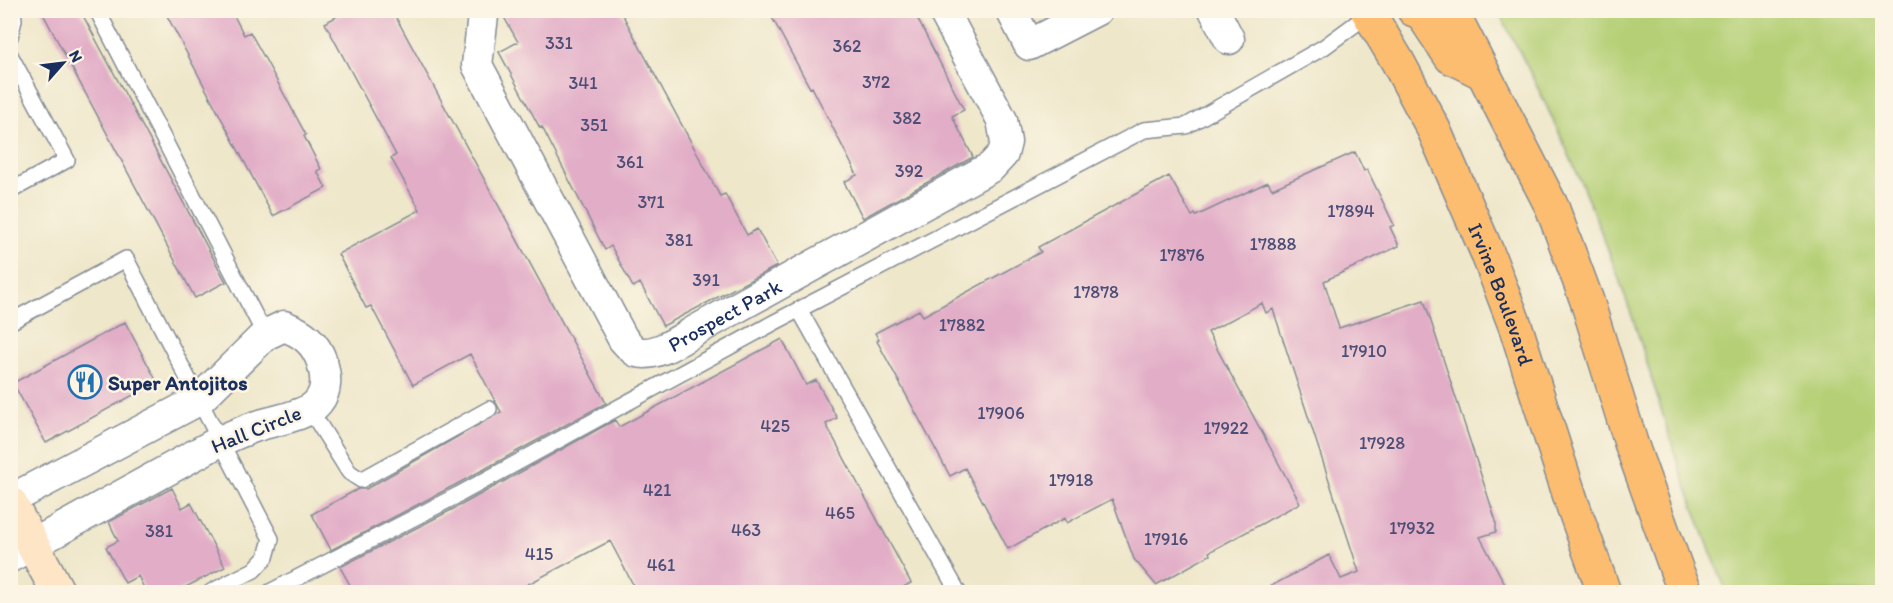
<svg xmlns="http://www.w3.org/2000/svg" width="1893" height="603" font-family="Itim,sans-serif">
<style>
.green{fill:#b4cf75;stroke:#687f6a;stroke-width:1.5}
.building{fill:#e2adc7}
.lines{fill:none;stroke-linecap:round;stroke-linejoin:round}
.service-casing{stroke:#848b94;stroke-width:18}
.minor-casing{stroke:#848b94;stroke-width:33}
.secondary-casing{stroke:#848b94;stroke-width:36}
.primary-casing{stroke:#848b94;stroke-width:36}
.service{stroke:#fff;stroke-width:15}
.minor{stroke:#fff;stroke-width:30}
.secondary{stroke:#fee5c5;stroke-width:33}
.primary{stroke:#fcbd6f;stroke-width:33}
.labels{text-anchor:middle;dominant-baseline:central;stroke-width:5;stroke-linejoin:round;paint-order:stroke}
.number-label{font-size:18px;fill:#4d4e78}
.street-label{font-size:21px;fill:#1b2f5e;stroke:#fcf5e5}
.poi-label{font-size:21px;font-weight:bold;fill:#1b2f5e;stroke:#fcf5e5;text-anchor:start}
</style>
<rect width="100%" height="100%" fill="#fcf5e5"/>
<filter id="ink" filterUnits="userSpaceOnUse"><feTurbulence type="fractalNoise" baseFrequency=".0167" numOctaves="2"/><feDisplacementMap in="SourceGraphic" scale="12" xChannelSelector="R" yChannelSelector="G"/><feConvolveMatrix kernelMatrix="1 2 1 2 8 2 1 2 1" color-interpolation-filters="sRGB"/></filter>
<filter id="wash" filterUnits="userSpaceOnUse"><feTurbulence type="fractalNoise" baseFrequency=".008" numOctaves="4" result="noise"/><feDisplacementMap in="SourceGraphic" scale="24" xChannelSelector="R" yChannelSelector="G"/><feGaussianBlur stdDeviation="1.35" result="paint"/><feColorMatrix in="noise" values="0 0 0 0 0 0 0 0 0 0 0 0 0 0 0 0 0 1.4 0 .05"/><feComposite in="paint" operator="in"/></filter>
<g filter="url(#wash)">
<rect width="100%" height="100%" fill="#eee7ca"/>
<path class="green" d="M1498 11H1882V592H1727C1710 552 1695 511 1680 469 1664 421 1650 371 1634 322 1598 215 1552 110 1498 11Z"/>
<g id="blocks">
<path class="building" d="M41 10H80L226 282 195 298Z
M164 10H231L244 35 250 32 264 57 306 135 304 136 321 169 317 171 326 188 273 216Z
M348 10H392L606 403 453 486 331 550 312 514 358 489H366L501 412 470 354 413 385 371 306 366 308 338 254 420 210 391 158 396 155 325 23Z
M500 10H620L720 196 725 194 747 235 757 229 777 266 663 326 640 283 633 287 611 246 605 250 542 127 540 128 499 52 518 42Z
M768 10H913L964 110 952 116 973 157 863 218 844 182 857 175 812 87 810 88Z
M1355 152 1364 171 1367 169 1394 225 1390 227 1399 246 1324 281 1339 328 1424 300 1496 521V532L1480 537 1509 592H1260L1329 555 1341 579 1359 572 1273 309 1266 313 1262 303 1208 332 1300 503 1209 552 1210 555 1156 585 1134 559 1112 499 1067 523 1065 518 1008 549 965 468 950 476 877 341 879 340 875 333 919 310 923 316 1041 252 1038 247 1169 176 1192 216 1195 214 1196 216 1268 182 1272 189Z
M125 322 157 382 46 443 13 383Z
M782 339 806 385 816 380 837 418 826 424 911 583 894 592H637L610 541 513 592H354L340 567 463 504 615 420 619 427Z
M172 488 182 508 191 503 225 567 176 592H146L138 576 125 583 106 547 118 541 109 522Z"/>
</g>
</g>
<g filter="url(#ink)">
<use href="#blocks" fill-opacity="0" stroke="#848b94" stroke-width="1.5"/>
<g class="lines">
<g class="service-casing">
<path id="service" d="M97 10 265 335
M10 37 14 20 13 10
M10 55 67 160 10 191
M800 311 958 592
M10 322 126 259 271 539 266 557 254 570 211 592
M309 408 349 472 361 480 489 409
M270 592 458 495 775 322 1144 130 1186 126 1324 47 1369 14"/>
</g>
<g class="minor-casing">
<g id="minor">
<path id="s1" d="M479 10 483 16 477 65 623 339C627 343 632 350 637 352 657 358 683 337 700 328L991 167 1003 154 1006 142 1002 120 943 10"/>
<path d="M1011 10 1029 45 1097 10"/>
<path d="M1214 10 1229 39"/>
<path d="M10 500 199 400 265 335 284 326C303 333 315 342 322 362 326 376 328 390 318 402 308 416 270 421 254 427 243 431 231 436 220 441L10 557"/>
</g>
</g>
<g class="secondary-casing">
<path id="secondary" d="M10 503 58 592"/>
</g>
<g class="primary-casing">
<g id="primary">
<path id="s2" d="M1367 10 1398 62 1434 130 1487 252 1516 328 1572 503 1604 592"/>
<path d="M1414 10 1421 12 1451 57 1479 71"/>
<path d="M1451 10 1552 207 1587 301 1631 443 1678 574 1686 592"/>
</g>
</g>
<use href="#service" class="service"/>
<use href="#minor" class="minor"/>
<use href="#secondary" class="secondary"/>
<use href="#primary" class="primary"/>
</g>
</g>
<defs>
<g id="restaurant-ring" transform="scale(1.725)"><circle r="9.5" fill="#fcf5e5" stroke="#1f6fb2" stroke-width="1.5"/><path d="M-5-6h1v4h1v-4h1v4h1v-4h1v5L-1.5 .5V6h-2V.5L-5-1ZM5-6V6H3V1.5H1.5Q1.5-4 5-6Z" fill="#1f6fb2"/></g>
</defs>
<g fill-rule="evenodd">
<use href="#restaurant-ring" x="85" y="382"/>
</g>
<g class="labels">
<g class="number-label">
<text x="559" y="43">331</text>
<text x="847" y="46">362</text>
<text x="876" y="82">372</text>
<text x="583" y="83">341</text>
<text x="907" y="118">382</text>
<text x="594" y="125">351</text>
<text x="630" y="162">361</text>
<text x="909" y="171">392</text>
<text x="651" y="202">371</text>
<text x="1351" y="211">17894</text>
<text x="679" y="240">381</text>
<text x="1273" y="244">17888</text>
<text x="1182" y="255">17876</text>
<text x="706" y="280">391</text>
<text x="1096" y="292">17878</text>
<text x="962" y="325">17882</text>
<text x="1364" y="351">17910</text>
<text x="1001" y="413">17906</text>
<text x="775" y="426">425</text>
<text x="1226" y="428">17922</text>
<text x="1382" y="443">17928</text>
<text x="1071" y="480">17918</text>
<text x="657" y="490">421</text>
<text x="840" y="513">465</text>
<text x="1412" y="528">17932</text>
<text x="746" y="530">463</text>
<text x="159" y="531">381</text>
<text x="1166" y="539">17916</text>
<text x="539" y="554">415</text>
<text x="661" y="565">461</text>
</g>
<g class="street-label">
<text stroke="none"><textPath href="#s2" startOffset="315">Irvine Boulevard</textPath></text>
<text stroke="none"><textPath href="#s1" startOffset="483">Prospect Park</textPath></text>
<text transform="translate(256 429) rotate(-22)">Hall Circle</text>
</g>
<g class="poi-label">
<text x="108" y="382">Super Antojitos</text>
</g>
</g>
<rect width="1893" height="603" fill="none" stroke="#fcf5e5" stroke-width="36"/>
<g transform="translate(63 63) rotate(62)" stroke="#fcf5e5" stroke-width="4.5" paint-order="stroke">
<path d="M0-4.5L10 22L0 15L-10 22Z" fill="#1b2f5e"/>
<text y="-9" font-size="16" font-weight="bold" text-anchor="middle" fill="#1b2f5e">N</text>
</g>
</svg>
